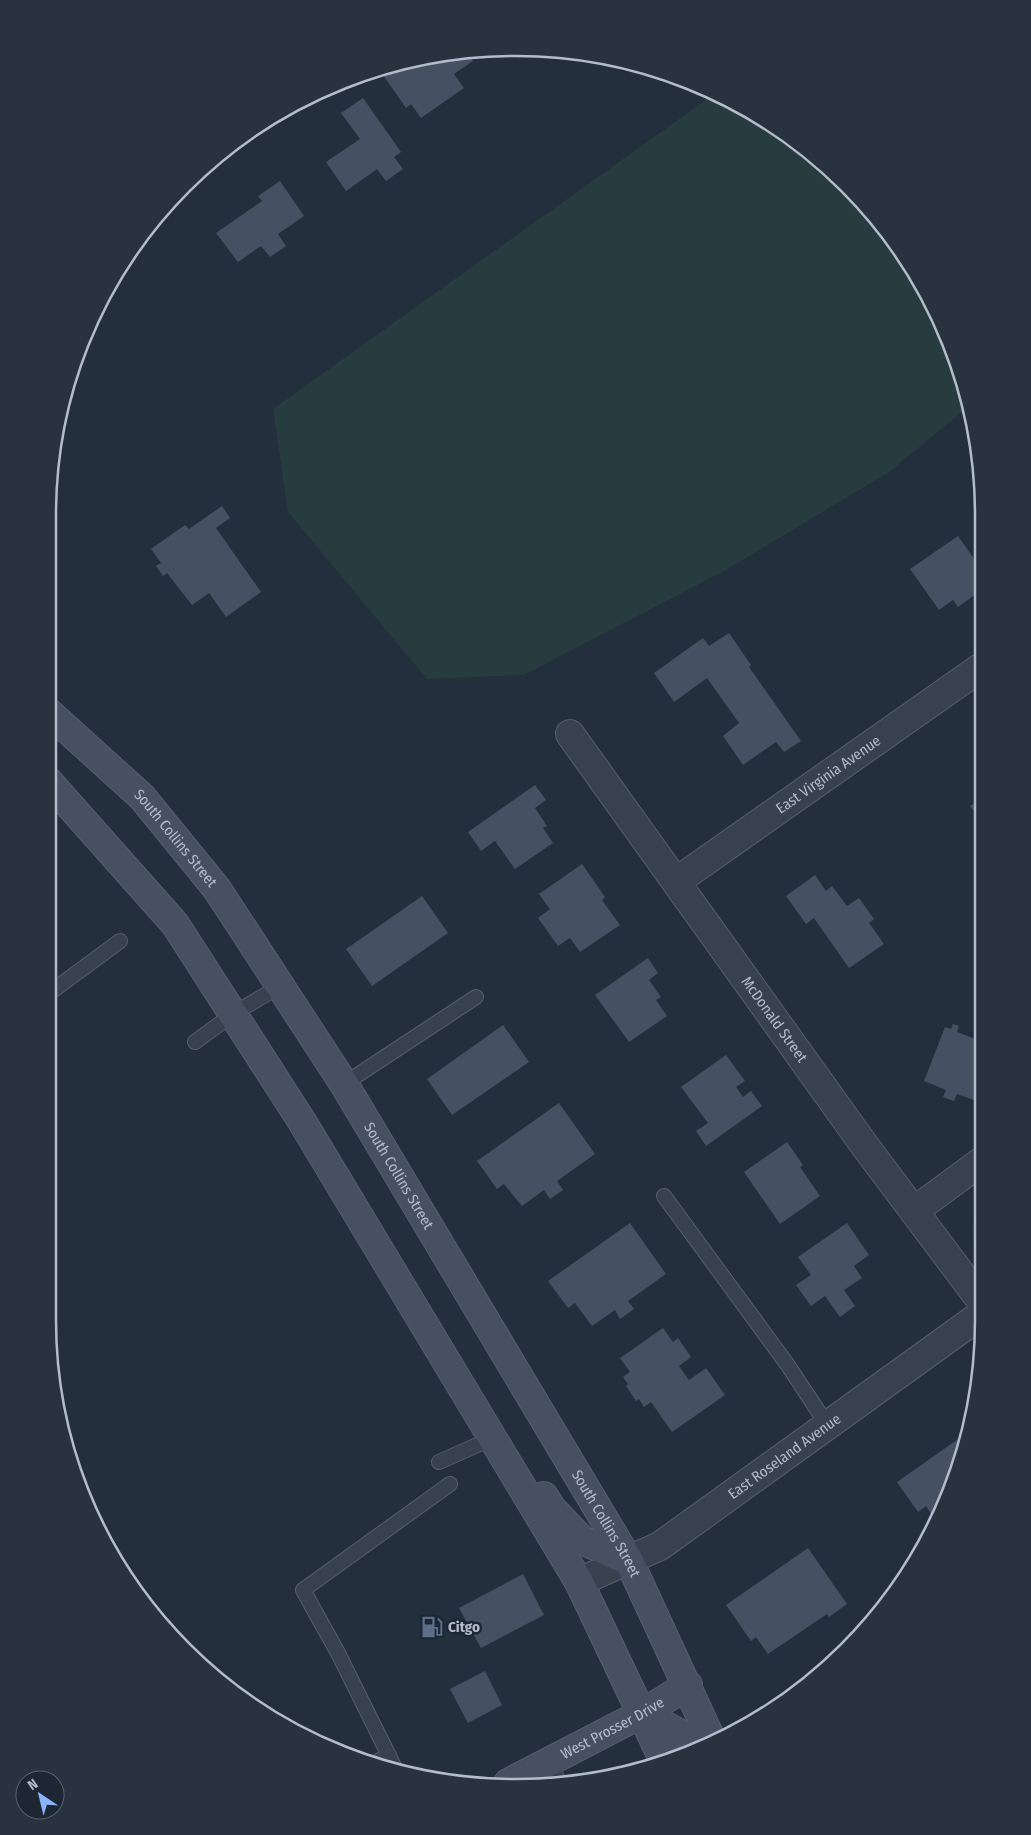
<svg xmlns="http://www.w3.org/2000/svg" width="1031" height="1835" font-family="'Fira Sans Condensed',sans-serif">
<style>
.green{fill:#263c3f}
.building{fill:#455162}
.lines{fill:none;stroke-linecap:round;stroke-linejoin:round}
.lane-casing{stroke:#565f6c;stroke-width:16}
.street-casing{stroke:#565f6c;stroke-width:30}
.secondary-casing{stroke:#565f6c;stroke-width:30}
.lane{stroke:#38414e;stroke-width:14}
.street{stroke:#38414e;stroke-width:28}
.secondary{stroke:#465061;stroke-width:28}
.labels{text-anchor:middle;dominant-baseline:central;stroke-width:5;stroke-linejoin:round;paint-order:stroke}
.street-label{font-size:15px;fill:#b4bcc9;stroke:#1d2633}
.poi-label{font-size:15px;font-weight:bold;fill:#b4bcc9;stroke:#1d2633;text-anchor:start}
.rim{fill:none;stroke:#b4bcc9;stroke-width:2.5}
</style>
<rect width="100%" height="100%" fill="#242f3e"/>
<path class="green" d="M714 94 750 110 846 184 905 256 959 365 968 407 889 472 724 571 524 675 427 679 288 512 273 409Z
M982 1204V1262C971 1245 968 1221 982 1204Z"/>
<path class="building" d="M530 50 547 51 536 58Z
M466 52 473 61 454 74 464 88 421 118 411 104 406 108 383 75 403 62Z
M363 98 401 152 394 157 403 169 386 181 377 169 346 191 326 162 360 139 341 113Z
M280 181 304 216 278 234 286 246 270 257 261 246 238 262 216 233 262 201 258 196Z
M222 506 230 518 216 528 261 592 226 617 209 593 192 605 167 573 163 576 156 566 161 563 151 549 185 525 189 529Z
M958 536 980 567V591L958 607 953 600 939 610 910 569Z
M729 633 751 665 749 667 801 741 784 752 776 742 743 765 723 736 739 723 707 678 674 702 654 673 703 638 709 646Z
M535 785 546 800 535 808 547 826 543 828 553 843 515 869 495 841 481 851 468 832Z
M981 798V820L970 806Z
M582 864 605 897 602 900 620 925 580 952 570 938 558 946 538 918 550 909 539 894Z
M815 875 826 891 832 886 847 906 859 898 874 919 869 923 884 944 849 968 814 918 806 924 786 896Z
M422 896 448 933 372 986 346 949Z
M648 958 658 973 649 980 661 997 656 1000 667 1016 629 1042 595 995Z
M953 1024 959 1026 957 1032 981 1041 982 1103 957 1094 954 1101 943 1097 946 1090 924 1081 945 1027 951 1029Z
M503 1025 529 1062 452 1115 427 1079Z
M726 1055 745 1081 736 1087 743 1097 751 1091 762 1106 706 1146 696 1131 708 1123 681 1087Z
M559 1103 595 1154 557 1181 563 1190 550 1199 544 1190 522 1206 504 1184 497 1189 477 1161Z
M787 1142 803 1165 800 1167 820 1196 780 1224 744 1172Z
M630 1223 666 1274 628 1301 634 1309 620 1319 615 1310 592 1326 575 1303 568 1308 548 1281Z
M847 1223 869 1255 854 1266 862 1278 844 1290 855 1306 840 1317 825 1296 811 1306 796 1285 811 1275 798 1257Z
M663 1328 673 1342 678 1338 691 1357 679 1366 689 1380 706 1368 725 1395 672 1432 651 1402 644 1407 639 1399 636 1401 626 1386 628 1384 623 1377 630 1372 620 1358Z
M961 1437 964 1442 959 1470 938 1515 934 1518 926 1506 918 1512 897 1482Z
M808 1548 847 1604 829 1617 827 1614 768 1654 756 1637 751 1641 726 1605Z
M523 1574 544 1615 481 1648 459 1608Z
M485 1671 502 1705 468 1723 450 1689Z"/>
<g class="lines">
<g class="lane-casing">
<path id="lane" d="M48 994 120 941
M195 1042 233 1014 280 986
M344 1084 476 997
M664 1196 787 1364 828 1426
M439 1462 493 1438
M550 1761 559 1783
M375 1763 389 1755
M397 1772 338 1653 303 1590 450 1484"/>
</g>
<g class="street-casing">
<g id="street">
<path id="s1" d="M570 734 865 1146 982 1302"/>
<path id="s2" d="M677 881 980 668"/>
<path d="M914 1211 982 1161"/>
<path id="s3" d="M579 1582 660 1546 982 1314"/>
</g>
</g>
<g class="secondary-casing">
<g id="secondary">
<path id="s4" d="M48 712 142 797 217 889 344 1084 629 1561 712 1741"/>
<path d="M48 781 175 924 303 1123 579 1582 663 1759"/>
<path d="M544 1496 552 1509 582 1540 629 1561"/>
<path d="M643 1713 679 1733 690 1753"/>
<path id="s5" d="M508 1783 643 1713 688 1685"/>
</g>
</g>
<use href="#lane" class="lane"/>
<use href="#street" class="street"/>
<use href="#secondary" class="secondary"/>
</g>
<defs>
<g id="fuel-bare" transform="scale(1.725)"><path d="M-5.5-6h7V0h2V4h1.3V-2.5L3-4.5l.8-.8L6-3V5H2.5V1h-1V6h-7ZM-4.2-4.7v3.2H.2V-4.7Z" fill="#5c6f8a" stroke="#1d2633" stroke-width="2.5" paint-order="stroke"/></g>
</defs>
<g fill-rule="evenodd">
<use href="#fuel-bare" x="432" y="1627"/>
</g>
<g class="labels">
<g class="street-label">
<text stroke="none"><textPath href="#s2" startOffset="185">East Virginia Avenue</textPath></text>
<text stroke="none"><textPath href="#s4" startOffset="180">South Collins Street</textPath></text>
<text stroke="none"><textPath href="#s1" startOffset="351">McDonald Street</textPath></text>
<text stroke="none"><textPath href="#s4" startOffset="585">South Collins Street</textPath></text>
<text stroke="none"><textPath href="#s3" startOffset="242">East Roseland Avenue</textPath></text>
<text stroke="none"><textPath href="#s4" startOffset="990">South Collins Street</textPath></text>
<text stroke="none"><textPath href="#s5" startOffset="118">West Prosser Drive</textPath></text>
</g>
<g class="poi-label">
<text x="448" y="1627">Citgo</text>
</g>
</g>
<path d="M0 0H1031V1835H0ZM515 56H516A459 459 0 0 1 975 515V1320A459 459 0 0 1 516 1779H515A459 459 0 0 1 56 1320V515A459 459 0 0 1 515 56Z" fill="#29323f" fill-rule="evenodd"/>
<path class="rim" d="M515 56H516A459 459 0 0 1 975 515V1320A459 459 0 0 1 516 1779H515A459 459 0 0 1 56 1320V515A459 459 0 0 1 515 56Z"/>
<g transform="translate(40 1795) rotate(325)"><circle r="24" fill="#1d2633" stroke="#59626f"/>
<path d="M0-4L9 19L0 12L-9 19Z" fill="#8ab4f8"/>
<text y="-8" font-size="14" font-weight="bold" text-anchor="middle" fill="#b4bcc9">N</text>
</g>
</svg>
